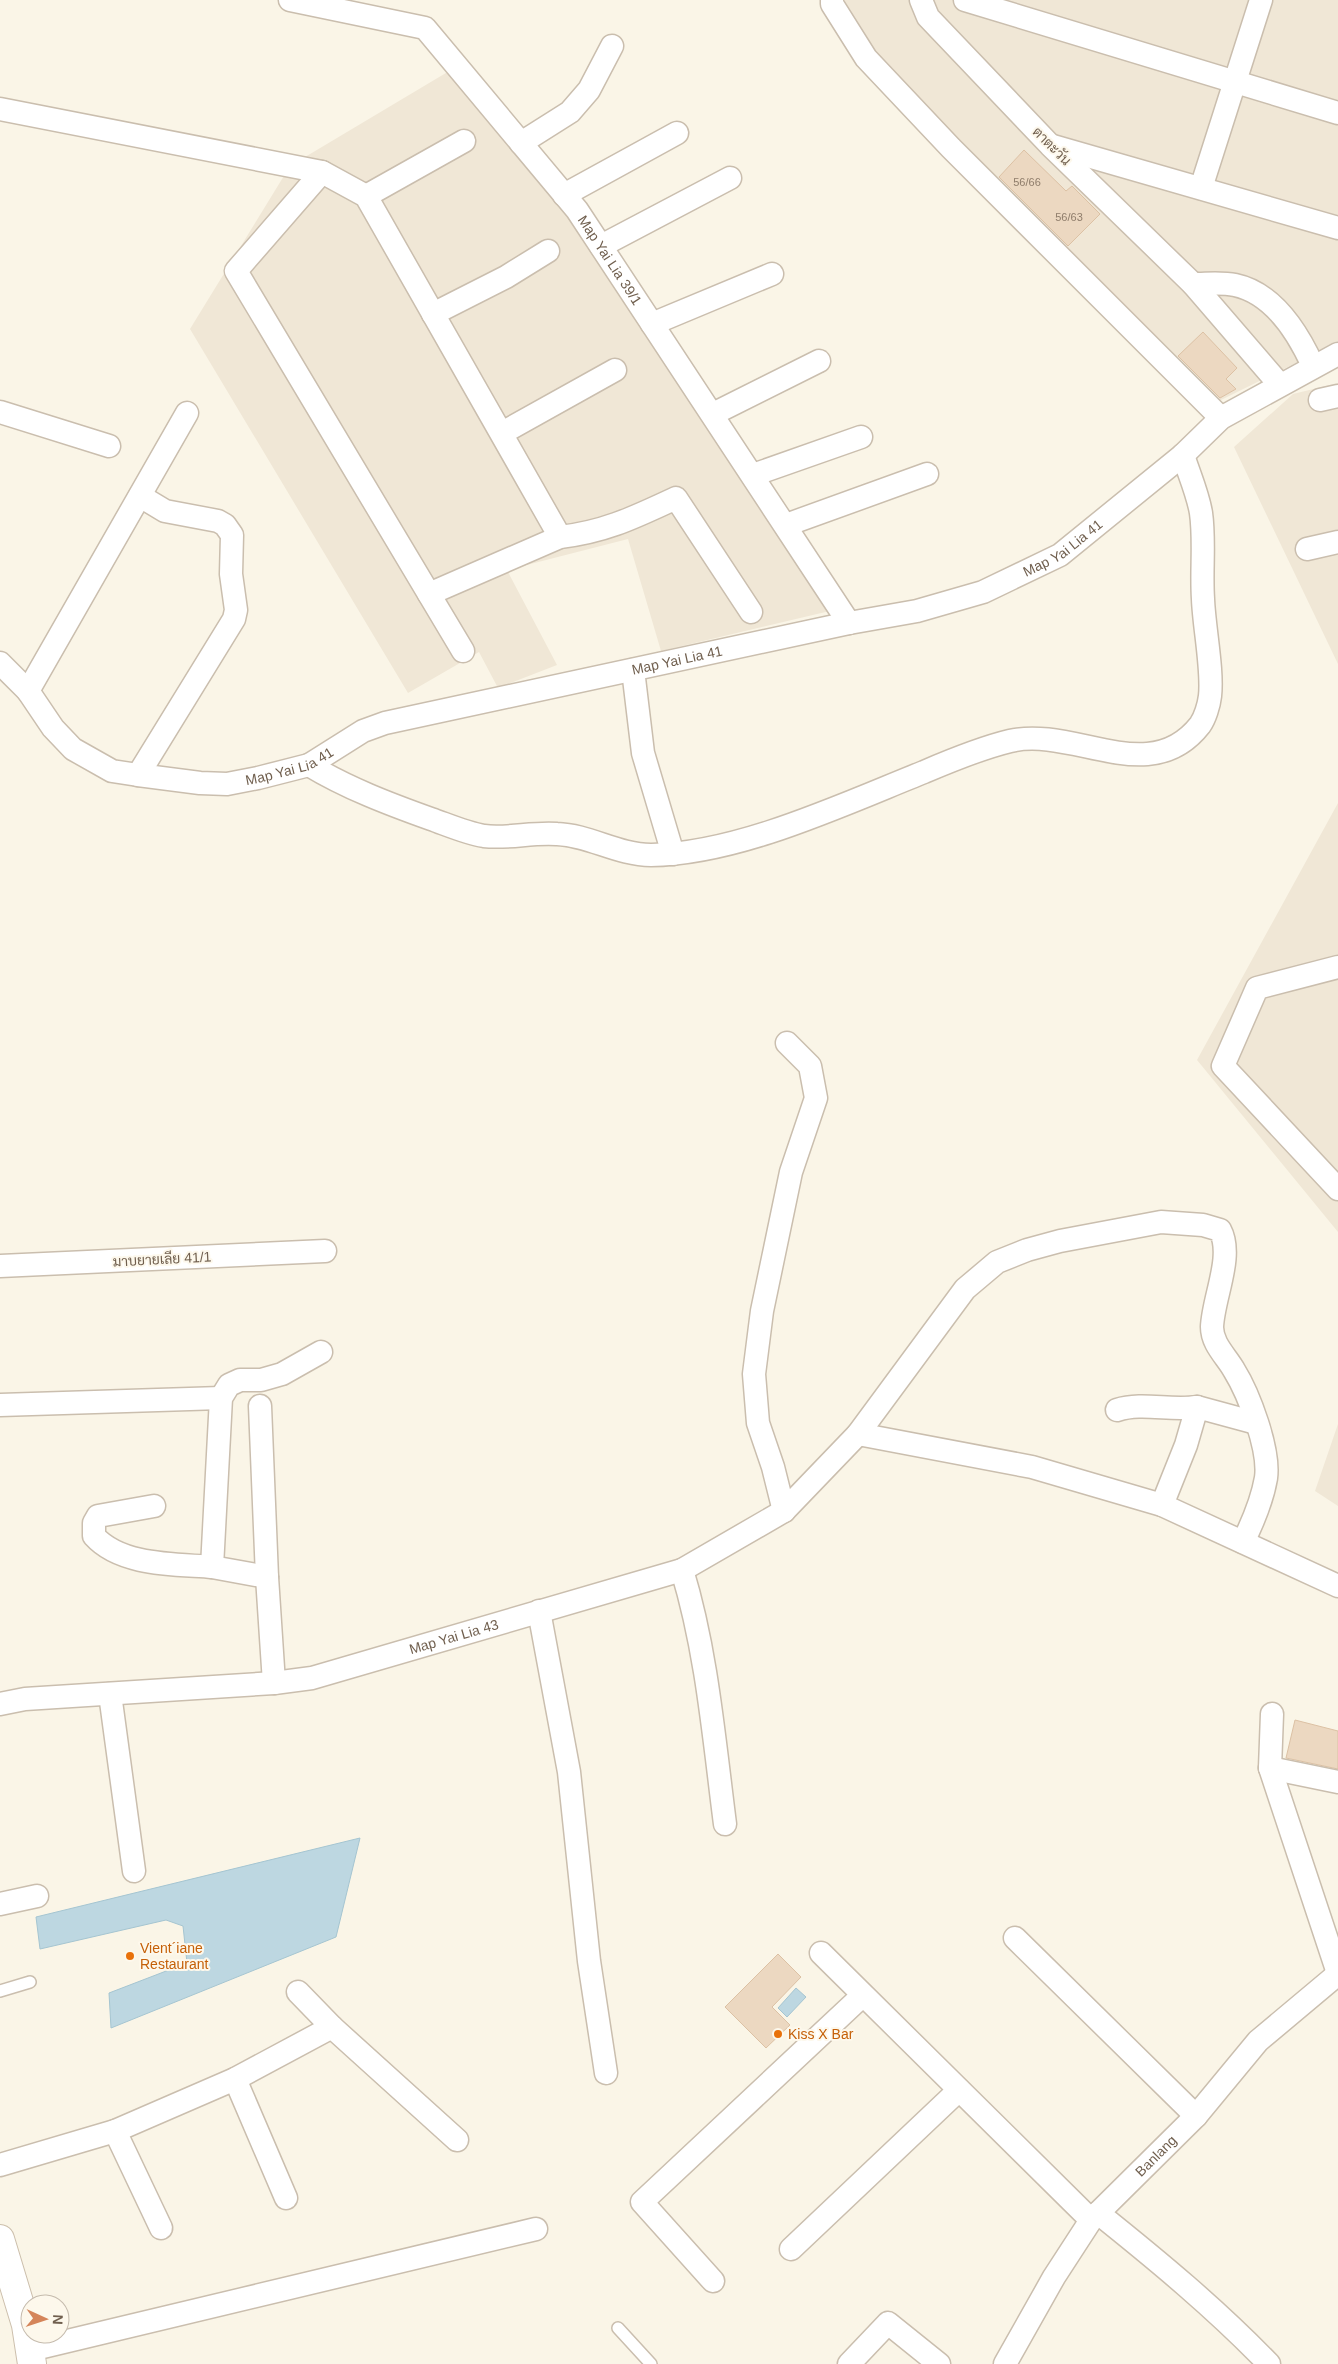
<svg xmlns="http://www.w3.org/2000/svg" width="1338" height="2364" font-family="Helvetica,Sarabun,sans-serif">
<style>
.residential{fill:#f0e7d6}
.water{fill:#bdd7e1;stroke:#a5c5d1}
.building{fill:#ecd8c1;stroke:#dcc1a4}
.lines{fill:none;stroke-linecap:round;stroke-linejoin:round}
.lane-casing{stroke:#cabeae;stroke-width:14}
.street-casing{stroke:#cabeae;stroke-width:25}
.secondary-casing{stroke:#ccbfac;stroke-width:30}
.lane{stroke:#fff;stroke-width:11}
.street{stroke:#fff;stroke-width:22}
.secondary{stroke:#fff;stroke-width:28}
.food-dot{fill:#e8710a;stroke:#fdf8ec;stroke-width:2}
.labels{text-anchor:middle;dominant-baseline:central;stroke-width:4;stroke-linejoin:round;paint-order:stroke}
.number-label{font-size:11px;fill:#8f7d6b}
.street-label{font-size:14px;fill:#705f4e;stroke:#fdf8ec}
.food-label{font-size:14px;fill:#c56008;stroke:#fdf8ec;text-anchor:start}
</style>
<rect width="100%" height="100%" fill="#faf5e7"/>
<path class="residential" d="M840 0H1338V342L1215 403 890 78Z
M466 61 834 610 661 651 628 539 507 570 557 665 498 688 479 652 408 693 190 329 290 166Z
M1338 383V664L1234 447 1293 394Z
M1338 803V1232L1197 1060Z
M1338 1424V1506L1315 1491Z"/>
<path class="water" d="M360 1838 336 1937 111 2028 109 1993 187 1963 183 1926 166 1920 40 1949 36 1917Z
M796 1988 806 1997 787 2017 778 2008Z"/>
<path class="building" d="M1024 150 1066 191 1072 186 1100 214 1068 246 999 177Z
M1203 332 1237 368 1226 379 1236 389 1220 398 1178 356Z
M1295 1720 1338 1731V1769L1286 1758Z
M778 1954 801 1977 772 2007 790 2025 766 2048 725 2007Z"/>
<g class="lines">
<g class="lane-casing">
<path id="lane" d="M0 1991 30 1982
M618 2328 651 2364"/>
</g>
<g class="street-casing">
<g id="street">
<path id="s1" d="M290 0 425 28 577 210 849 623"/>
<path d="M832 0V4L866 58 951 148 1221 418"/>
<path d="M921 0 928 17 1050 145 1193 284 1280 385"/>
<path d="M965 0 1338 113"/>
<path d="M0 109 322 172 366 196 560 537"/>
<path d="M521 143 570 112 589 90 612 46"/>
<path d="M1053 146 1338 228"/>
<path d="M322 172 236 271 463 651"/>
<path d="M1201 188 1261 0"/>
<path d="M564 195 677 133"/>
<path d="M366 196 464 141"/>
<path d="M601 246 730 178"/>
<path d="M1193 284C1207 284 1221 282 1235 285 1273 293 1298 333 1313 366"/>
<path d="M433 314 506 277 548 251"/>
<path d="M652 324 772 274"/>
<path d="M1320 400 1338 396"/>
<path d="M0 412 109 446"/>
<path d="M713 414 819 361"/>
<path d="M502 433 615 370"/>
<path d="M753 475 861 437"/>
<path d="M786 525 927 474"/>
<path d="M1307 549 1338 542"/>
<path d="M429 594 560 537C605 532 635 517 676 498L751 612"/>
<path id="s2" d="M0 663 28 691 53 728 73 749 112 771 138 775 200 783 227 784 258 778 309 765 363 731 385 723 849 623 917 611 983 592 1060 555 1183 455 1221 418 1338 354"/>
<path d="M633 670 643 753 673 854"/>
<path d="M28 691 187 413"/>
<path d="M309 765C347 788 389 804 431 819 448 825 466 833 484 836 508 839 532 832 557 834 589 835 618 855 651 855 738 854 844 804 924 772 952 760 981 748 1010 741 1074 726 1150 789 1200 725 1205 718 1209 705 1210 696 1213 670 1204 627 1203 599 1201 571 1205 541 1201 513 1198 494 1189 474 1183 455"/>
<path d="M138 775 234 619 236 610 231 574 232 535 225 525 218 521 165 511 140 496"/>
<path d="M1338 967 1257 988 1223 1066 1338 1189"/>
<path d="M0 1266 325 1251"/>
<path d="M0 1405 221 1398"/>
<path d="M260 1406 267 1577 274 1683"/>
<path d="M1117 1410C1142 1402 1170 1411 1197 1407"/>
<path d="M858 1434 1032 1467 1162 1505 1338 1586"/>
<path d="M1162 1505 1186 1445 1197 1407 1256 1423"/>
<path d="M154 1506 98 1516 94 1523V1536C121 1566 175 1564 212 1567"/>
<path d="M784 1511 773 1467 758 1423 754 1374 762 1311 791 1172 816 1098 810 1066 787 1043"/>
<path d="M682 1570C707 1652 714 1739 725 1824"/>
<path d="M267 1577 212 1567 221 1398 229 1385 240 1380H261L282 1374 321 1352"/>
<path d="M539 1611 569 1772 589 1961 606 2073"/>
<path d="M110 1694 134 1871"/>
<path id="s3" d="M0 1704 25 1699 274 1683 312 1678 682 1570 784 1511 858 1434 965 1289 997 1262 1027 1250 1060 1241 1161 1222 1203 1225 1220 1230C1234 1256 1213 1298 1212 1327 1212 1344 1226 1356 1234 1370 1249 1394 1270 1450 1266 1478 1262 1501 1253 1522 1243 1542"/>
<path d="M1272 1714 1270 1768 1338 1973"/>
<path d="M1270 1768 1338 1782"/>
<path d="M0 1904 37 1896"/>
<path d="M1015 1938 1196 2116"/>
<path d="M821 1953 1091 2220"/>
<path d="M298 1992 332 2027"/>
<path d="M235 2079 286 2198"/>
<path d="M115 2131 161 2228"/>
<path d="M0 2165 115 2131 235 2079 332 2027 457 2140"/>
<path d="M1098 2213C1158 2261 1216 2309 1269 2364"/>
<path d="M791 2249 959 2090"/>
<path d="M713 2281 642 2202 862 1996"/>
<path d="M30 2350 536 2229"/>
<path d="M849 2364 888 2323 939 2364"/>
<path id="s4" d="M1005 2364 1054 2277 1091 2220 1196 2116 1258 2041 1338 1974"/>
</g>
</g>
<g class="secondary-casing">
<path id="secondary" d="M0 2239 26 2325 32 2364"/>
</g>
<use href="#lane" class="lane"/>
<use href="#street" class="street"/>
<use href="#secondary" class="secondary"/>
</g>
<g class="food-dot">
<circle cx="130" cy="1956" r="5"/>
<circle cx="778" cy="2034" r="5"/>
</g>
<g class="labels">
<g class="number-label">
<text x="1027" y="182">56/66</text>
<text x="1069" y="217">56/63</text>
</g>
<g class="street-label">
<text transform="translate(1052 146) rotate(45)">ตาตะวัน</text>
<text stroke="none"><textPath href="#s1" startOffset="435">Map Yai Lia 39/1</textPath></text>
<text stroke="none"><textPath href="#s2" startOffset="1149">Map Yai Lia 41</textPath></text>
<text stroke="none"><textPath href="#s2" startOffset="744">Map Yai Lia 41</textPath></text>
<text stroke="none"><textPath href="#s2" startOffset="339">Map Yai Lia 41</textPath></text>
<text transform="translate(162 1259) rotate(-3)">มาบยายเลีย 41/1</text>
<text stroke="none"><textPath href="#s3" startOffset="461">Map Yai Lia 43</textPath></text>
<text stroke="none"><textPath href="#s4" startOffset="259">Banlang</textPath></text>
</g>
<g class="food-label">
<text x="140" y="1948">Vient´iane<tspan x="140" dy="16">Restaurant</tspan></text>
<text x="788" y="2034">Kiss X Bar</text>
</g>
</g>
<g transform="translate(45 2319) rotate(93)"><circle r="24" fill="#fdf8ec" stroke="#c5bbad"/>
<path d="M0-4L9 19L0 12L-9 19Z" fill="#d5855a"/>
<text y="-8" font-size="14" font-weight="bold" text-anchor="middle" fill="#705f4e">N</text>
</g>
</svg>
